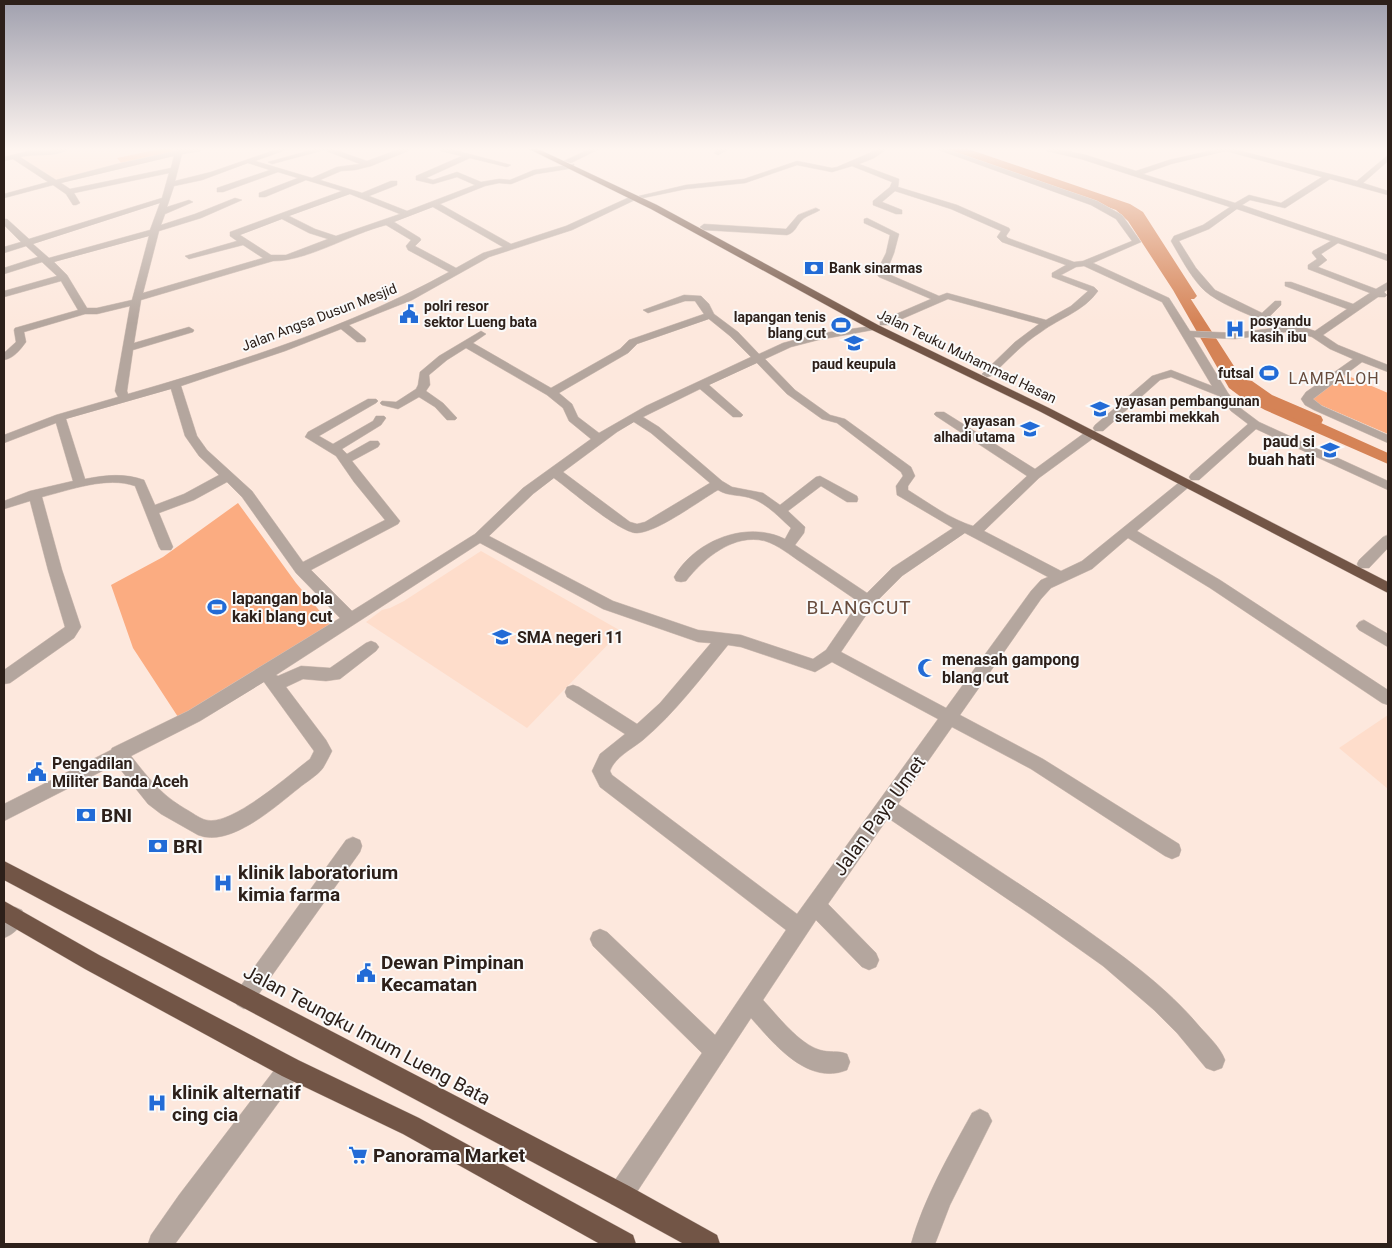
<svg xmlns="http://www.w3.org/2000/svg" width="1392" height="1248" font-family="Roboto,sans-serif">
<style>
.built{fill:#feddcb}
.green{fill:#fbac81}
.water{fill:#d58356}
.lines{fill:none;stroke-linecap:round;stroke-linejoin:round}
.river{fill:#d58356;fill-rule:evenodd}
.street-casing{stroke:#d8c4ba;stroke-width:1}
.highway-casing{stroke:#d8c4ba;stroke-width:1}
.street{fill:#b4a69e;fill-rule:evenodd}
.highway{fill:#725546;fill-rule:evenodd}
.labels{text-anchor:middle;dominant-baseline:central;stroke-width:4;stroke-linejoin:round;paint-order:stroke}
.far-poi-label{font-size:14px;font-weight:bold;fill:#2d201a;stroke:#fafafa;text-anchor:start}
.far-street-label{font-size:14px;fill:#2d201a;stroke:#fafafa}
.far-quarter-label{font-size:16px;letter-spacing:1px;fill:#684c3d;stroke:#fafafa}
.poi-label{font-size:16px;font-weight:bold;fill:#2d201a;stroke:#fafafa;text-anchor:start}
.quarter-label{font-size:19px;letter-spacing:1px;fill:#684c3d;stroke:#fafafa}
.near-poi-label{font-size:19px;font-weight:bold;fill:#2d201a;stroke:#fafafa;text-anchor:start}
.near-street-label{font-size:19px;fill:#2d201a;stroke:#fafafa}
</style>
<rect width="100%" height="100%" fill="#fde8dd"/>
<path class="built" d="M67 149H177L176 152 54 182 18 157 29 154H49Z
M481 551 621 631 527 728 366 622 382 610 390 608 404 601Z
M1388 715V789L1339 748Z"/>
<path class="green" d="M160 149H171L174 152 122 164 117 158Z
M1346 375 1388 393V434L1309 400Z
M238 503 296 583 334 628 180 720 133 648 111 585 163 557Z"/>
<path class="water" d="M944 149H960L1102 198 1124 208 1138 217 1241 377 1253 389 1274 402 1388 453V464L1265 410 1241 397 1229 388 1173 290 1128 221 1116 210Z"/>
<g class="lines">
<path class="river" d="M953 149H968L1130 204 1143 212 1197 296 1194 299H1184L1133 218 1120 210 954 151Z
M1246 380 1252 381 1272 395 1321 416 1323 420 1321 424 1314 426 1307 424 1260 403 1237 385 1240 381Z"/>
<g class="street-casing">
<path id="street" d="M57 149H69C55 158 36 153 20 157L56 180 117 164 176 151 177 149H200V151L182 154 175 181 211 172 278 149H288L255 161 312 178 337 167 360 164 324 150 272 164 268 162 315 149H332L367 161 400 149H408V151L371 166 355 170 341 171 320 180 362 193 391 181H397V185L369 196 407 211 475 185 457 177 433 184 416 180V176L462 156 441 151V149H450L511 165 507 167 470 158 426 178 433 180 457 172 481 182 499 179 510 180 534 170 574 164V168L536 174 511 184 499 183 485 186 440 204 511 244 566 226 632 196 639 198 572 230 489 257 412 300 349 325 365 338 366 340 365 342H357L341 329 285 351 181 386 197 436 207 450 252 491 303 562 385 520 354 482 336 456 305 437 308 432 368 399H376L378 401 376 403 319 436 333 444 373 421 376 416H384L386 418 381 425 342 449 347 454 370 441H378L380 444 378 447 352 461 400 521 398 524 311 570 352 611 475 534 523 488 591 439 569 421 563 408 547 395 466 348 447 360 429 375 430 385 426 391 443 403 457 418 455 420H447L435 407 419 397 398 409 382 405 380 403 382 401 396 402 416 389 418 385 420 372 439 356 481 331 486 334 473 343 551 388 620 349 629 340 704 314 695 301H685L648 313 643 310 684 295 701 296 709 304 714 314 738 332 759 354 783 343 817 334 878 325V329L818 340 791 347 765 359 795 390 830 415 845 419 911 467 915 476 908 486V490C929 503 950 519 973 526L1027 476 936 416 934 414 936 412H944L1035 469 1087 431H1095L1097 434 1095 437 1039 478 984 531 1061 571 1082 561 1182 480H1190L1192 483 1190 486 1137 531 1220 580 1388 690V705L1382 703 1210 588 1128 538 1092 569 1051 588 1041 599 960 715 1043 759 1179 844 1181 850 1179 856 1172 859 1165 856 1031 769 952 727 898 804C959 845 1021 884 1081 926 1123 956 1167 987 1200 1027 1209 1037 1220 1047 1225 1060L1222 1068 1214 1071 1206 1068 1177 1033 1154 1010 1103 966 1034 917 888 818 828 904 876 953 879 960 876 967 869 970 862 967 816 920 763 1000C777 1015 799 1044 820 1050 829 1053 838 1050 847 1054L850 1062 847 1070C808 1086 774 1044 751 1018L629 1204 620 1207 611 1204 608 1195 611 1186 702 1053 593 946 590 939 593 932 600 929 607 932 715 1035 786 930 600 787 592 771 600 754 625 734 567 697 565 692 567 687 573 685 579 687 637 724 660 703 711 643 698 642 603 609 480 543 276 675 278 676 301 666 330 668 366 643 371 641 376 643 379 647 376 651 340 679 326 681 303 679 286 687 326 740 332 751C329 757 326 763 323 768 317 776 306 782 299 788 275 807 230 848 198 835L161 814 148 804 116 764 4 821V804L111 750 112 748 188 711 340 618 296 573 242 497 227 482 194 500 159 513 173 547 171 550H161L159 547 135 486C107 476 70 490 42 497L62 570 81 627 74 638 10 683 4 684V670L65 627 48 570 30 501 4 509V501L30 491 73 481 56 423 4 443V435L56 415 118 397 115 391 130 306 97 314H85L24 332 26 342C20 350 14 358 4 360V353L16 342 14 330 15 328 78 310 61 281 4 297V291L57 276 42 262 4 274V268L38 257 26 246 4 253V247L21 242 4 225V219H7L29 239 162 198 169 173 74 193 80 203 76 205H73L66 194 53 185 4 198V194L48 182 13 159 4 161V157L33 150 47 151ZM174 156 171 168 70 189 61 183ZM248 163 270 170 217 188V192H223L278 172 298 178 259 193V197H265L306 180 342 191 230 232V236L237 241 185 256 189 259 243 245 263 258 143 293 159 231 201 218 242 200 235 198 195 214 161 225 165 214 193 202 189 200 167 207 174 186 202 180ZM350 194 400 214 336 236 315 229 289 216ZM160 203 150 230 49 258 33 244ZM433 207 503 247 483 253 456 268 415 246 421 240 420 238 394 222ZM282 219 309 233 328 239 286 255H271L240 235ZM386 225 411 240 406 246 408 250 449 272C350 327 236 363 128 394L127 391 133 350 193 332 194 330 189 327 134 343 141 300 273 261C308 261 350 234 386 225ZM149 236 132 300 97 308H87L67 275 54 262ZM709 319 730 336 751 357 646 406 599 433 578 417 572 404 559 393 628 353 637 344ZM757 363 787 394 822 419 837 423 901 472 903 476 896 486 897 495 953 528 892 568 867 593 795 545 804 533 805 527 788 511 821 486 847 502H857L858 499 857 496 820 476 816 477 780 505 763 493 732 487 722 481 659 427 643 417 700 389 733 417H741L743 415 741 413 709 385ZM171 389 185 436 199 456 219 475 184 494 155 505 144 480C124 473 106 475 85 479L66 419ZM634 422 651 433 710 483 645 522 637 524 630 522 563 472 617 432ZM554 478C569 489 621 534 637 533 658 532 699 501 718 490 729 497 741 494 753 499 767 504 780 518 791 528L785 539C747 520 695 540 674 577L676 581 681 582 686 581C704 558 734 533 765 541 778 545 790 555 802 563 821 576 840 589 859 602L826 650 813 659 741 635 698 630 613 601 489 536 533 494ZM965 533 1048 577 1041 580 1031 591 946 708 841 652 873 605 902 576ZM728 645 741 647 815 672 832 662 938 719 797 914 612 775 610 771C615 757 632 749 643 740 675 713 701 678 728 645ZM264 682 314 751 310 759C290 774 231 827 206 820 201 819 194 814 189 811 161 795 151 781 131 756L200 721Z
M590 149H599L571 163 564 161Z
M716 149H726L727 150 718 155 714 153 717 151Z
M879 149H887L874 158 859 164 899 179 898 187 957 205 1009 228 1010 230 1006 236 1008 238 1074 262 1083 261 1132 241 1116 219 1091 205 936 149H946L1097 201 1122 215 1141 242 1093 263 1169 298 1190 331 1235 333 1281 327C1258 319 1229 308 1210 295 1194 284 1181 258 1171 241L1174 236 1203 225 1230 207 1081 159 1047 151V149H1057L1086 155 1136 171 1169 160 1218 149H1233L1357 181 1388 155V161L1363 183 1388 191V195L1330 179 1285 208 1250 200 1242 205 1388 255V261L1338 243 1321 254 1327 260 1318 267 1376 289 1388 282V289L1384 292 1387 295 1385 297H1378L1323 335 1338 345 1388 365V372L1362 362 1313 399 1322 406 1388 435V443L1314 410 1305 405 1301 399 1306 392 1353 359 1330 349 1312 337 1293 331 1235 339 1194 337 1228 393 1239 407 1259 422 1388 481V490L1256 429 1199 480H1191L1189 477 1191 474 1248 424 1231 411 1219 396 1171 377 1160 380 1103 431H1095L1093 428 1095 425 1152 376 1171 370 1212 386 1162 302 1084 266 1076 267 1061 275 1094 287 1098 291C1083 312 1061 317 1041 332 1022 344 1007 361 991 376L987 377 982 374 1015 342 1039 324 948 299 888 325H880V321L931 299 879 277 876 273 886 253 890 235 864 223V219L867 218 899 234 894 253 886 273 939 296 947 293 1046 320 1071 306 1088 291 1052 277V273L1066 265 1002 242 997 237 1001 231 951 209 895 191 882 202 902 210V214H896L873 205V201L890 187 892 182 852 166 832 172 797 165 745 183 686 189 643 198 639 196 686 185 744 179 797 161 832 168 837 167ZM1226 151 1322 177 1281 203 1249 195 1235 203 1143 174 1171 164ZM1237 209 1331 241 1313 251 1312 253 1317 259 1308 265V269L1370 293 1353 304 1291 282H1285V286L1347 309 1315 331 1270 316 1281 305V301H1275L1262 313 1215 290 1196 268 1179 241 1209 229Z
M816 208 820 210C814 214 807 215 802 220 796 226 796 232 787 235L704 230 700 227 704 224 786 229 798 215Z
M1388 535V548L1369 568H1359L1357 564 1359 560 1383 537Z
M1364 620 1388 634V647L1359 630 1356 626 1359 622Z
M353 837 360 840 362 846 360 852 251 1005 244 1009 237 1005 233 998 237 991 346 840Z
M15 907 22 910 25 917C21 927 14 934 4 938V914Z
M290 1057 298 1060 301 1068 298 1076 175 1244H148L151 1235 179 1195 282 1060Z
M980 1109 988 1113 992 1121 950 1205 935 1244H911C924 1198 949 1155 972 1113Z"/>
</g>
<g class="highway-casing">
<path id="highway" d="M529 149H538L657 205 878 325 1049 408 1388 582V593L1041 412 870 329 651 209Z
M4 861 629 1186 717 1235 720 1244H684L611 1204 4 880Z
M4 901 99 955 298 1060 419 1118 633 1235 636 1244H600L403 1134 282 1076 85 969 4 922Z"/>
</g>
<use href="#street" class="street"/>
<use href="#highway" class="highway"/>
</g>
<linearGradient id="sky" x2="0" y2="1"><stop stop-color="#a0a0ae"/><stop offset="0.46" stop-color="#fef5f0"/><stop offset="1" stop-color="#fef5f0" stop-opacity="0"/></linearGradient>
<rect width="1392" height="323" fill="url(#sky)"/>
<defs>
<g id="bank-bare" transform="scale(1.5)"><path d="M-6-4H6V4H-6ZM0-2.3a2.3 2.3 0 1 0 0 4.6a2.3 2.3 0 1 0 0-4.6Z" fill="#226bd6" stroke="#fafafa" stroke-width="2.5" paint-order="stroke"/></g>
<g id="civic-bare" transform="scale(1.5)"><path d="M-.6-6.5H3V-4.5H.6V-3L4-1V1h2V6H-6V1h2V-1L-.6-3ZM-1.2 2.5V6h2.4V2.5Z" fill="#226bd6" stroke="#fafafa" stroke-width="2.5" paint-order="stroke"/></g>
<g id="stadium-bare" transform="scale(1.5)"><path d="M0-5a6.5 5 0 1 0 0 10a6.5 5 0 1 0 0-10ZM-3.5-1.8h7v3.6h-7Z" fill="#226bd6" stroke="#fafafa" stroke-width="2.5" paint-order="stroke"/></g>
<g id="hospital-bare" transform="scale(1.5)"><path d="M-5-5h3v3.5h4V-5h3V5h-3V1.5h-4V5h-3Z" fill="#226bd6" stroke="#fafafa" stroke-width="2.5" paint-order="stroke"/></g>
<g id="school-bare" transform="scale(1.5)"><path d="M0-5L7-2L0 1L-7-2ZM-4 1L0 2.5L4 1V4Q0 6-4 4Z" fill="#226bd6" stroke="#fafafa" stroke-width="2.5" paint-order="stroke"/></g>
<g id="university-bare" transform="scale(1.5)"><path d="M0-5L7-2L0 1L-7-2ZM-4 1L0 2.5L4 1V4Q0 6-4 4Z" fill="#226bd6" stroke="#fafafa" stroke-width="2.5" paint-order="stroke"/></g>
<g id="mosque-bare" transform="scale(1.5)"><path d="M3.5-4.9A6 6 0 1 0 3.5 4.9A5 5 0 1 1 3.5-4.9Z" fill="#226bd6" stroke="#fafafa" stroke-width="2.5" paint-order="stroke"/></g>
<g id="supermarket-bare" transform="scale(1.5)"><path d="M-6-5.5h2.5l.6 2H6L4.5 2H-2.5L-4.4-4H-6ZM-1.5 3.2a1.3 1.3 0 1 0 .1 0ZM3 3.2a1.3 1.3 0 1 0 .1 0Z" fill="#226bd6" stroke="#fafafa" stroke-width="2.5" paint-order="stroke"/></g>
</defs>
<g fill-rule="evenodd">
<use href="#bank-bare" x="814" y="268"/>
<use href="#civic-bare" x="409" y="314"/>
<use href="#stadium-bare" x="841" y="325"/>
<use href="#hospital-bare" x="1235" y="329"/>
<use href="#school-bare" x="854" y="343"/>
<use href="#stadium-bare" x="1269" y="373"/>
<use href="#university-bare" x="1100" y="409"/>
<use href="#school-bare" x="1030" y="429"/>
<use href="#school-bare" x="1330" y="450"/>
<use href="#stadium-bare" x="217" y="607"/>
<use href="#school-bare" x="502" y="637"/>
<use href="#mosque-bare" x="927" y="668"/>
<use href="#civic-bare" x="37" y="772"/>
<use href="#bank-bare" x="86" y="815"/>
<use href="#bank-bare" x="158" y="846"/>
<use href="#hospital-bare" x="223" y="883"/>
<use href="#civic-bare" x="366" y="973"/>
<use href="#hospital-bare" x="157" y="1103"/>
<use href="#supermarket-bare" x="358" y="1155"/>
</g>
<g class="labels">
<g class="far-poi-label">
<text x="829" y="268">Bank sinarmas</text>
<text x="424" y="306">polri resor<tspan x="424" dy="16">sektor Lueng bata</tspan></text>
<text x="826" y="317" text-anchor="end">lapangan tenis<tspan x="826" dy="16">blang cut</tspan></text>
<text x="1250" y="321">posyandu<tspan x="1250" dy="16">kasih ibu</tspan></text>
<text x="854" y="364" text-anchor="middle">paud keupula</text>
<text x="1254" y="373" text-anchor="end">futsal</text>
<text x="1115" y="401">yayasan pembangunan<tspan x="1115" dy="16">serambi mekkah</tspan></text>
<text x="1015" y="421" text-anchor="end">yayasan<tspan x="1015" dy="16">alhadi utama</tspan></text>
</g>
<g class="far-street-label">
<text transform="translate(319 317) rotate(-21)">Jalan Angsa Dusun Mesjid</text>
<text transform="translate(967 356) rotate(26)">Jalan Teuku Muhammad Hasan</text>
</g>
<g class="far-quarter-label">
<text x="1334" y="378">LAMPALOH</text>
</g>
<g class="poi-label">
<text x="1315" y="441" text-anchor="end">paud si<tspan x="1315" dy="18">buah hati</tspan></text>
<text x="232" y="598">lapangan bola<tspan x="232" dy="18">kaki blang cut</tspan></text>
<text x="517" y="637">SMA negeri 11</text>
<text x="942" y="659">menasah gampong<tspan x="942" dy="18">blang cut</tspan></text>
<text x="52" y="763">Pengadilan<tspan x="52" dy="18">Militer Banda Aceh</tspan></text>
</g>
<g class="quarter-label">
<text x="859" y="607">BLANGCUT</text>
</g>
<g class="near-poi-label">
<text x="101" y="815">BNI</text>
<text x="173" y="846">BRI</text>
<text x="238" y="872">klinik laboratorium<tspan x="238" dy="22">kimia farma</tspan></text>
<text x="381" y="962">Dewan Pimpinan<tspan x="381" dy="22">Kecamatan</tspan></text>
<text x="172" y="1092">klinik alternatif<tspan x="172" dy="22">cing cia</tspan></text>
<text x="373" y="1155">Panorama Market</text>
</g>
<g class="near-street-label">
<text transform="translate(879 816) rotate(-54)">Jalan Paya Umet</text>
<text transform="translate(367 1035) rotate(28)">Jalan Teungku Imum Lueng Bata</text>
</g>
</g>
<rect width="1392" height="1248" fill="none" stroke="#2d201a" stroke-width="10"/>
</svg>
